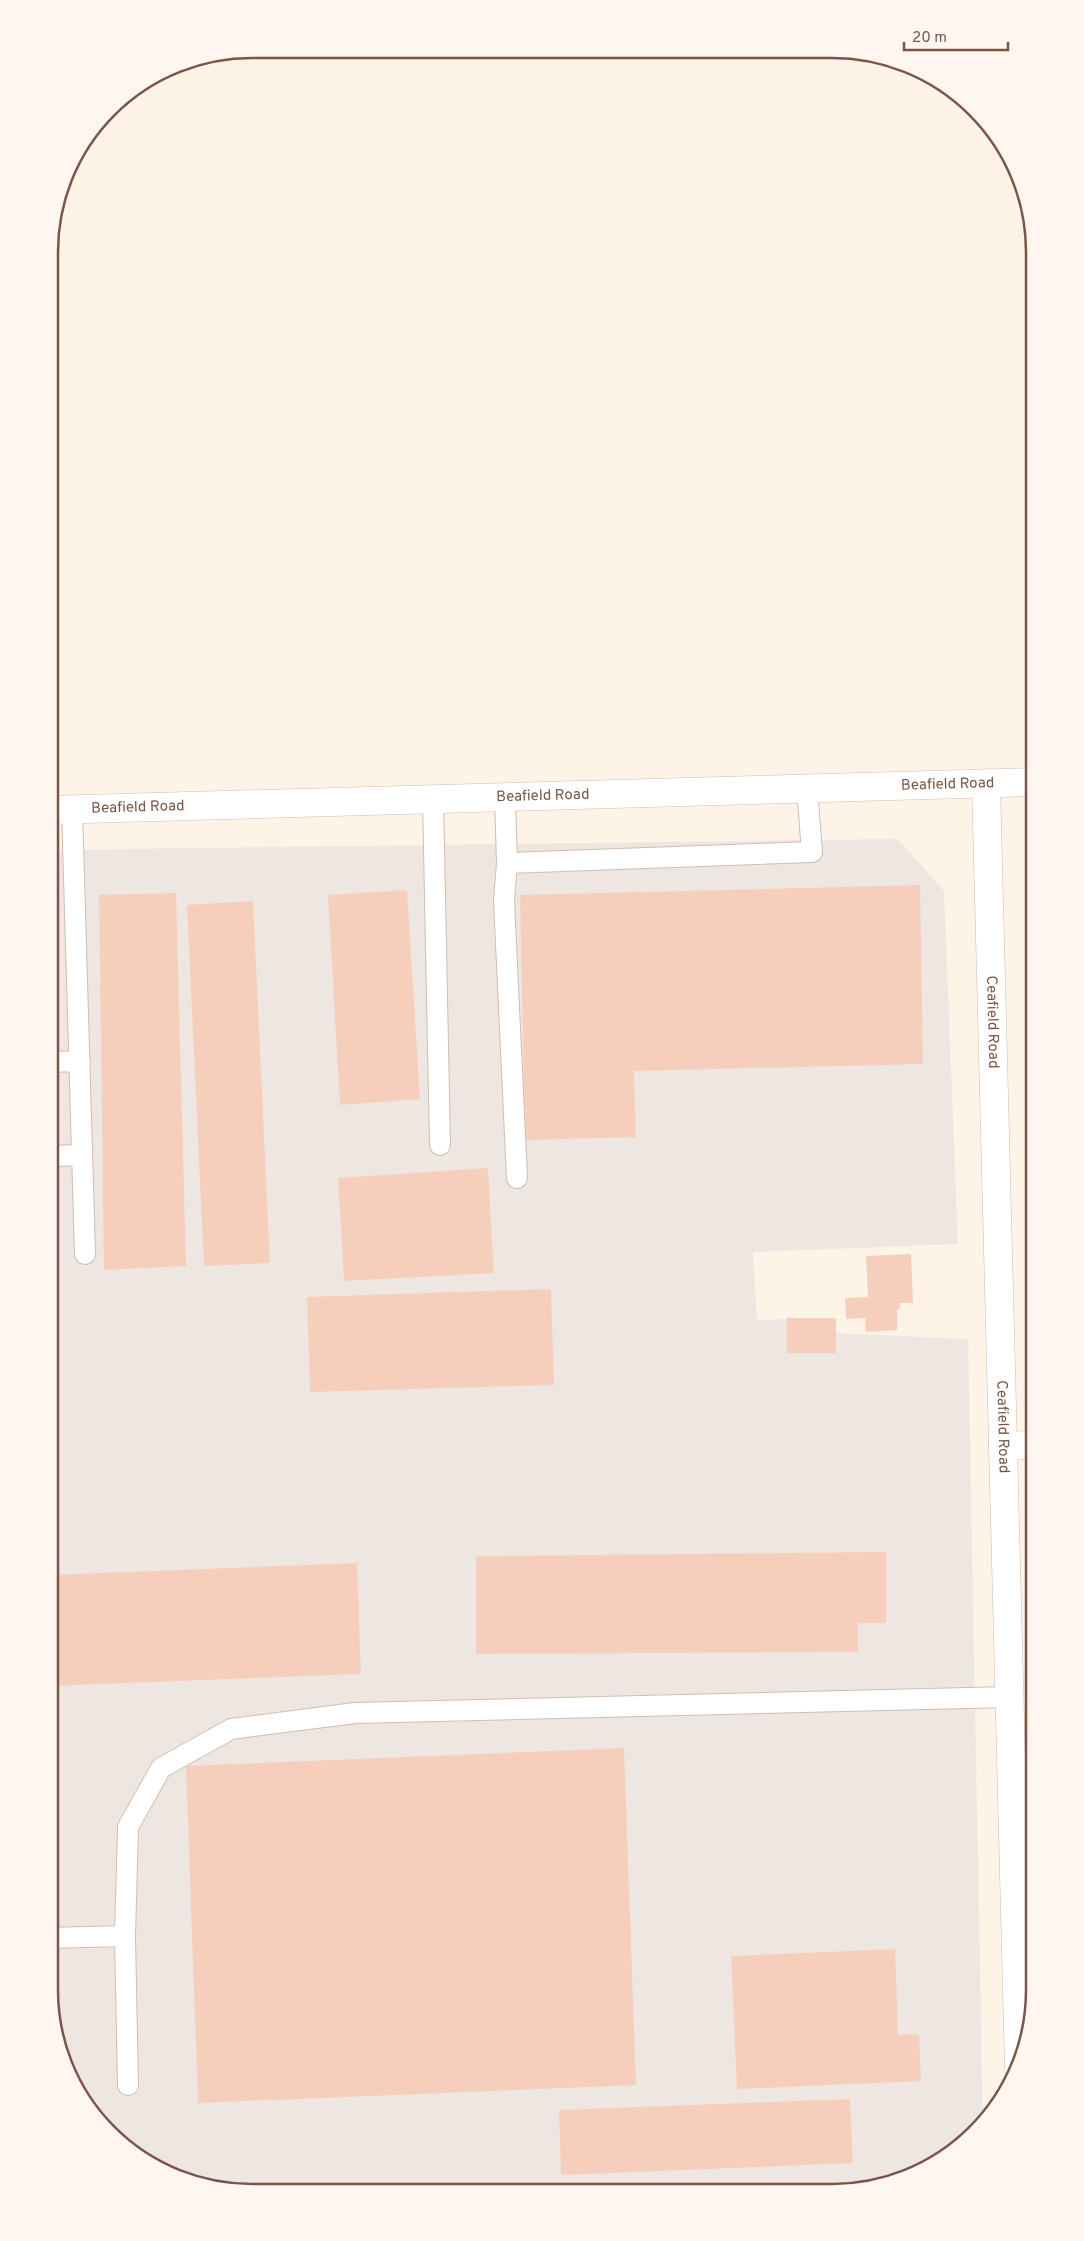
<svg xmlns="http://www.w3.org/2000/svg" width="1084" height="2241" font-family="Overpass,sans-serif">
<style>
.residential{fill:#f7e5d4}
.industrial{fill:#eee6e1}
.building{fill:#f6cfbc}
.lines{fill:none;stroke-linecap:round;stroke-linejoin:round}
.service-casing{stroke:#d4bcae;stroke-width:22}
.minor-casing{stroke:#d4bcae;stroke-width:29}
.service{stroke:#fff;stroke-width:20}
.minor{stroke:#fff;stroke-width:28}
.labels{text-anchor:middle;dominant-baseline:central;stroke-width:4;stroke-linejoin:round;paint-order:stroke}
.street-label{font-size:15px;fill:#7b5648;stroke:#fff7ef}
.rim{fill:none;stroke:#7b5648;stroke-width:2.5}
</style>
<rect width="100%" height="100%" fill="#fef3e7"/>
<path class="residential" d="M1035 838V1121L1030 841Z"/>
<path class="industrial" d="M898 839 944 891 958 1244 753 1252 757 1320 836 1318V1333L968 1339 983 2125 945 2158 885 2185 833 2192 212 2188 161 2171 118 2142 76 2091 56 2042 49 1990V850Z"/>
<path class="building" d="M920 885 923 1064 634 1071 636 1137 525 1140 520 895Z
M407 890 420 1099 340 1105 328 895Z
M176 893 186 1266 104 1270 99 895Z
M253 901 270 1263 204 1266 187 905Z
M488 1168 494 1273 344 1281 338 1178Z
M911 1254 913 1303H900V1309H897V1330L866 1332 865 1318 846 1319 845 1298 868 1297 866 1256Z
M551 1289 554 1385 310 1392 307 1297Z
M787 1318H836V1353H787Z
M886 1552V1623H858V1652L476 1654V1556Z
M357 1563 361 1674 49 1686V1575Z
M624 1748 636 2085 198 2103 186 1766Z
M895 1949 898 2035 919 2034 921 2081 737 2089 731 1956Z
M850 2099 853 2163 561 2175 559 2110Z"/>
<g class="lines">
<g class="service-casing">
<path id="service" d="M505 797 507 863 504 901 517 1178
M433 799 440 1145
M72 809 85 1254
M507 863 812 852 807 789
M49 1062 80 1061
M49 1156 82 1155
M49 1938 125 1936
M128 2085 125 1936 128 1827 161 1768 231 1729 355 1713 1009 1697"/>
</g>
<g class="minor-casing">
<g id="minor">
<path id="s1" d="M986 783 1019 2069"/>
<path id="s2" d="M49 810 1035 782"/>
<path d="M1003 1446 1035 1445"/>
</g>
</g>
<use href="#service" class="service"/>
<use href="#minor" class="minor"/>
</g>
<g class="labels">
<g class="street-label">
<text stroke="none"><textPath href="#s2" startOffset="899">Beafield Road</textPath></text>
<text stroke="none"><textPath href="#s2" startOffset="494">Beafield Road</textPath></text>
<text stroke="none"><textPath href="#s2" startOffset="89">Beafield Road</textPath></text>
<text stroke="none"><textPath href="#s1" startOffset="239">Ceafield Road</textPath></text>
<text stroke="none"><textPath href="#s1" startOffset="644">Ceafield Road</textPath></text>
</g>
</g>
<path d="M0 0H1084V2241H0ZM252 58H832A194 194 0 0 1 1026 252V1990A194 194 0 0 1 832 2184H252A194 194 0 0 1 58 1990V252A194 194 0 0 1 252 58Z" fill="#fff7ef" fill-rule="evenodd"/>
<path class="rim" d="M252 58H832A194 194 0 0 1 1026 252V1990A194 194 0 0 1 832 2184H252A194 194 0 0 1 58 1990V252A194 194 0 0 1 252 58Z"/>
<path d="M904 42v8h104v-8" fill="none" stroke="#7b5648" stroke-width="2.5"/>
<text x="912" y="42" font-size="15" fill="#7b5648" stroke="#fff7ef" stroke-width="4" paint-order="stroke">20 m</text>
</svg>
